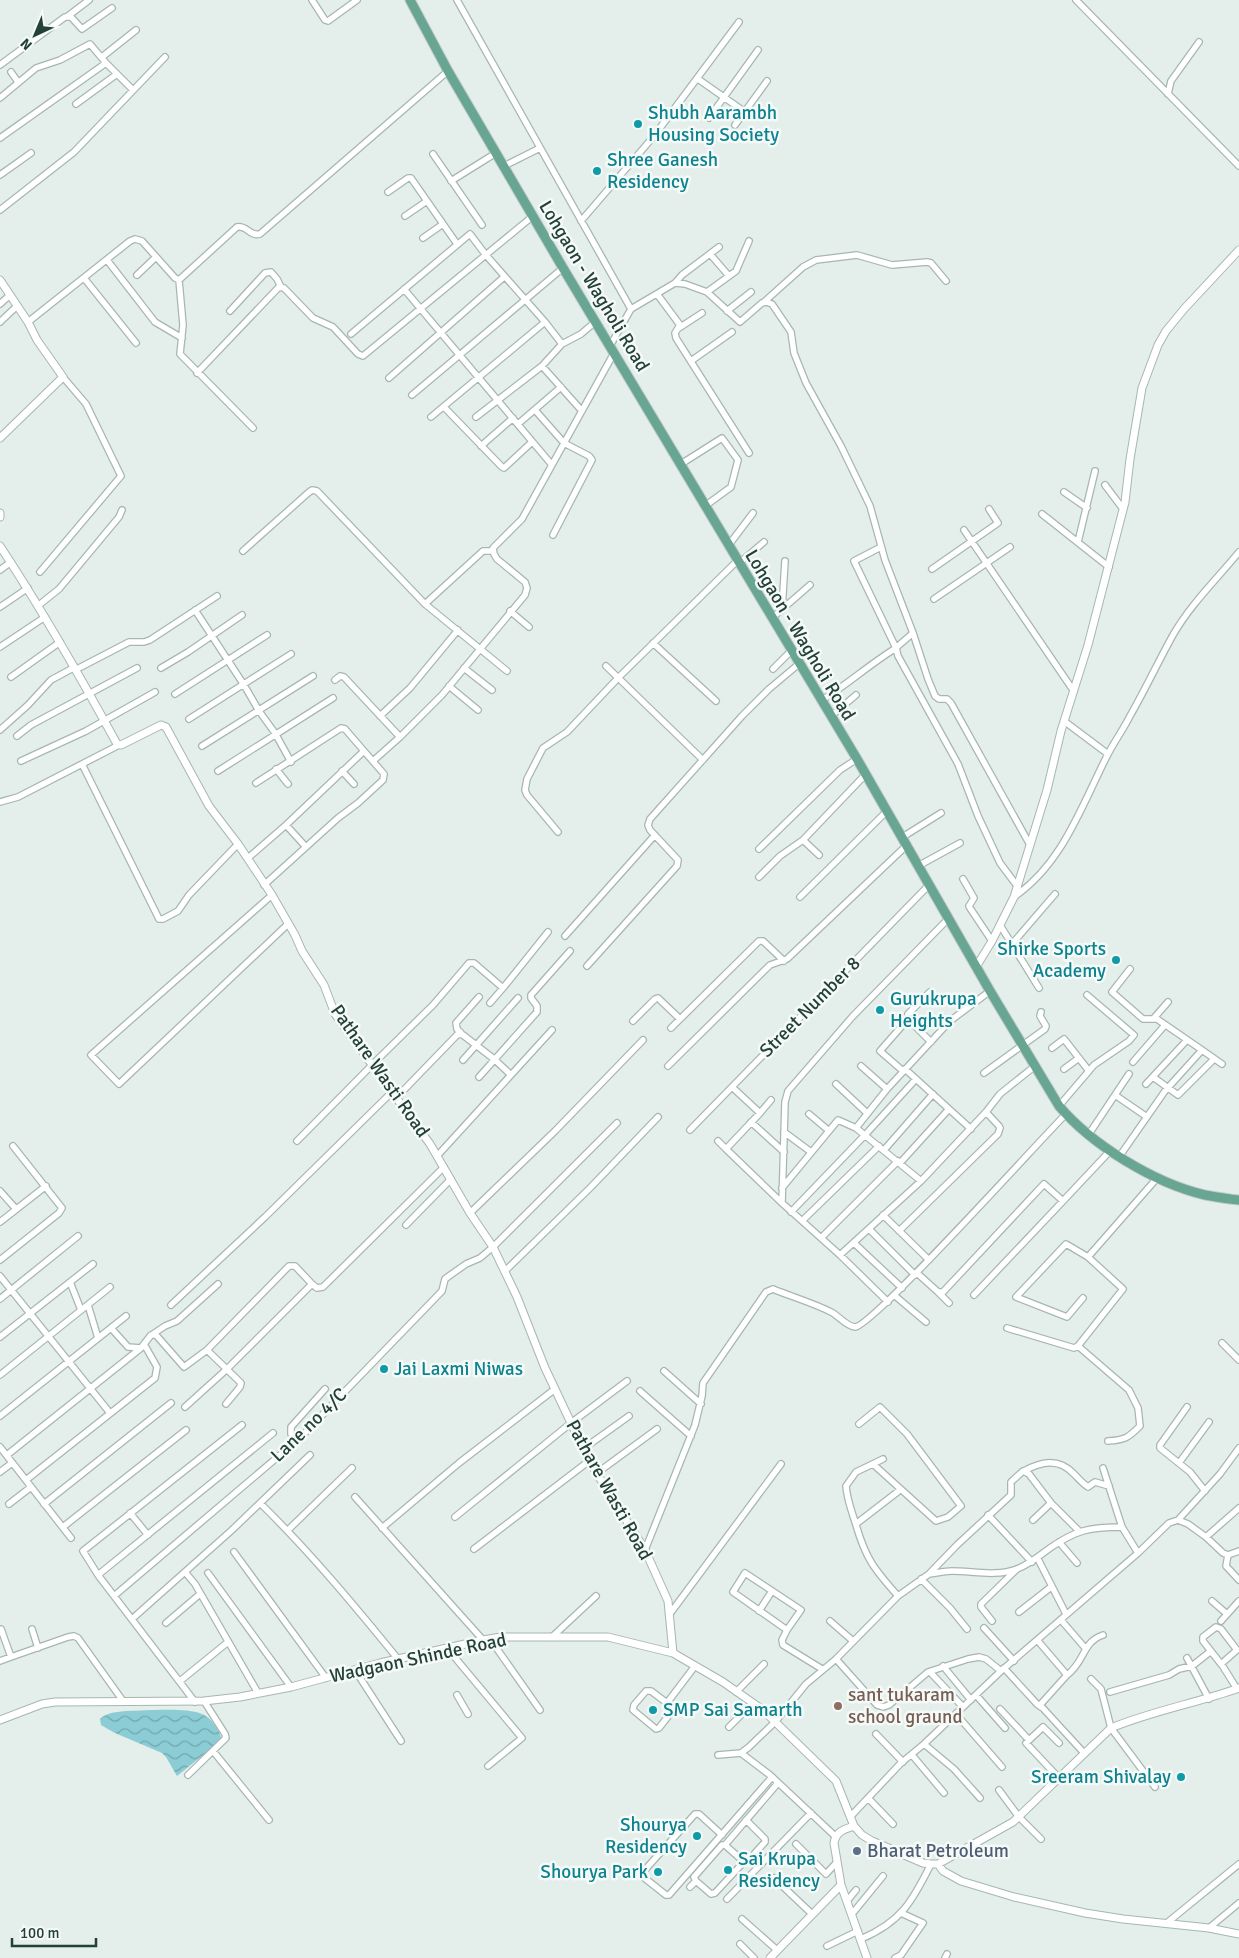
<svg xmlns="http://www.w3.org/2000/svg" width="1239" height="1958" font-family="Signika,sans-serif">
<style>
.water{fill:url(#water-waves)}
.lines{fill:none;stroke-linecap:round;stroke-linejoin:round}
.minor-casing{stroke:#a6b7b1;stroke-width:8}
.tertiary-casing{stroke:#a6b7b1;stroke-width:9}
.primary-casing{stroke:#c1cac7;stroke-width:11}
.minor{stroke:#fff;stroke-width:5.5}
.tertiary{stroke:#fff;stroke-width:7}
.primary{stroke:#68a593;stroke-width:9}
.culture-dot{fill:#0f9aa8;stroke:#f5faf8;stroke-width:2}
.education-dot{fill:#8d6e63;stroke:#f5faf8;stroke-width:2}
.service-dot{fill:#5c6f8a;stroke:#f5faf8;stroke-width:2}
.labels{text-anchor:middle;dominant-baseline:central;stroke-width:5;stroke-linejoin:round;paint-order:stroke}
.culture-label{font-size:19px;fill:#0d838f;stroke:#f5faf8;text-anchor:start}
.street-label{font-size:19px;fill:#234138;stroke:#f5faf8}
.education-label{font-size:19px;fill:#785e54;stroke:#f5faf8;text-anchor:start}
.service-label{font-size:19px;fill:#4e5e75;stroke:#f5faf8;text-anchor:start}
</style>
<defs>
<pattern id="water-waves" width="16" height="10" patternUnits="userSpaceOnUse" patternTransform="scale(1.25)"><rect width="16" height="10" fill="#8bccd5"/><path d="M0 5q4-4 8 0t8 0" fill="none" stroke="#71a7ae"/></pattern>
</defs>
<rect width="100%" height="100%" fill="#e4eeea"/>
<path class="water" d="M127 1711C147 1711 184 1707 202 1714 210 1717 220 1730 221 1738L208 1751 177 1776 166 1757 162 1753 115 1733 101 1725 100 1719C107 1712 117 1712 127 1711Z"/>
<g class="lines">
<g class="minor-casing">
<path id="minor" d="M312 0 325 20 328 21 357 0
M457 0 631 309 610 346
M1076 0 1239 166
M68 16 89 0
M102 57 136 30
M0 65 65 17H71L82 29 112 8
M11 72 18 82
M698 79 745 112
M1168 94 1171 81 1199 42
M0 98 36 68 60 60 90 44 106 63 133 90
M76 104 117 74
M709 118 758 50
M735 125 767 81
M0 138 106 63
M433 154 482 225
M504 166 540 148
M0 175 31 153
M451 181 496 153
M388 192 408 178H411L457 244
M0 210 74 152 165 57
M405 216 427 201
M581 221 654 136 739 22
M423 238 443 224
M710 254 729 276
M107 260 155 322 182 338
M137 275 156 257
M84 278 136 343
M179 280 183 325 180 354 253 428
M675 283 682 275 719 247
M404 289 552 465
M707 292 736 271 749 241
M657 294 680 325 675 333 676 338 749 453
M764 302 803 267 816 260 857 255 892 265 927 262 931 263 946 281
M0 304 10 295
M631 309 675 283 685 284 707 292 740 322 762 303 766 302 772 304 791 332 794 353 806 383 841 446 870 506 885 560 913 633 928 679 935 696 939 699H947L951 703 1030 845
M230 311 265 273 271 272 277 279 281 287
M727 311 751 292
M0 322 17 306
M28 322 130 241 135 239 142 241 175 278 179 280 237 227C247 225 250 237 260 234L448 71
M679 328 702 313
M351 334 470 234 485 254 545 322 562 344 542 366 476 417
M562 344 581 334 595 322
M691 361 732 332
M542 366 582 411
M197 373 279 287 284 288 313 318 333 327 358 354 363 356 533 216
M389 378 504 277
M412 395 563 268
M444 407 502 467 504 468 532 442
M535 410 564 443 589 456 592 460 553 535
M431 417 545 322
M518 424 561 387
M481 446 513 418
M681 464 722 438 738 460 731 487 705 506
M1105 485 1123 509
M1064 492 1087 508
M1042 514 1109 567
M964 530 1073 690
M1078 542 1095 471
M728 546 753 513
M243 551 308 493 312 490 317 491 425 604 507 671
M738 564 764 542
M932 569 998 523 989 509
M0 570 11 562
M40 572 121 476 86 404 63 377
M934 599 1010 547
M425 604 483 551H493
M39 605 59 589 119 517 122 510
M0 607 28 588
M782 609 785 561
M195 610 244 685 259 711 275 733 291 762
M510 611 529 627
M772 618 810 585
M913 633 898 646 896 648 898 656 958 764 978 816 1000 863 1018 887
M653 643 716 701
M0 647 45 617
M606 666 703 760
M161 668 188 652 242 615
M464 668 492 690
M77 669 129 642H144L150 640 217 596
M773 669 792 650
M11 677 60 642
M335 680 340 676 344 677 400 737
M449 686 478 710
M175 694 267 635
M822 700C848 684 870 664 896 648L854 561 881 547
M380 716 410 688 458 630
M831 716 856 695
M189 719 291 654
M1064 721 1108 754
M0 730 28 705 51 680 75 667
M17 736 31 725 137 668
M202 746 313 676
M21 761 86 731 155 692
M373 761 400 737 442 695 525 595 527 588 525 582 497 559 494 554 493 548 522 519 614 353
M82 764 159 919H163L178 911 189 895 238 844
M276 769 288 784
M218 771 333 698
M342 771 354 784
M256 783 341 728 345 729 364 751
M0 802 18 797 119 745
M286 825 306 847
M558 832 527 795 525 790 527 779 543 748 567 732 619 677 737 561
M901 838 941 813
M803 840 819 855
M759 849 840 770 857 759
M248 858 286 825 364 751 384 774 383 780 358 803 338 818 264 885
M918 866 960 843
M759 877 780 856 803 840 865 775
M963 879 974 898 969 906 970 908 992 941
M272 895 91 1055 119 1084 288 924
M800 897 886 812
M1014 897C1063 863 1081 807 1107 756 1114 742 1123 730 1130 716 1145 690 1158 662 1173 635 1190 605 1217 579 1239 552
M1000 925 1039 988
M565 936 655 835
M1012 944 1055 894
M587 966 677 866 678 860 650 830 648 825 650 819 742 716 769 689 800 663
M930 992 908 1014 907 1018 931 1042
M490 1003 503 988
M1154 1018 1168 1002
M633 1021 655 999 658 998 680 1019
M671 1028 759 941H763L784 961
M461 1033 457 1029 456 1023 479 997
M1052 1048 1064 1039 1089 1071
M1202 1050 1222 1064
M463 1060 518 998
M1133 1062 1165 1025
M668 1066 770 965 787 959 906 846
M861 1066 887 1089
M905 1069 971 1129
M1064 1069 1079 1058
M903 1071 880 1051 908 1019
M984 1073 1045 1029 1046 1026 1040 1016 1041 1012
M479 1077 537 1012V1006L531 998V995L570 951
M1153 1077 1178 1095 1214 1059
M836 1084 867 1113
M1146 1084 1187 1040
M732 1087 760 1113 726 1149 782 1203
M1115 1095 1147 1117
M397 1097 458 1034 463 1035 494 1059 510 1074
M1059 1106 1094 1065 1129 1041 1134 1035 1087 995
M760 1113 771 1100
M809 1114 828 1130
M751 1122 784 1152
M856 1128 887 1089 950 1021 990 991
M690 1130 929 885
M784 1132 811 1152
M1089 1134 1129 1074
M297 1141 373 1064 433 1005 469 963H474L503 988 548 932
M718 1141 726 1149
M884 1150 933 1094
M438 1155 552 1030
M1119 1157 1165 1091 1202 1050 1157 1019H1143L1112 992 1130 969
M900 1163 949 1109
M782 1188 838 1120 856 1128 921 1181
M0 1191 16 1209
M791 1212 865 1135 916 1079
M470 1213 555 1131 643 1040
M883 1215 929 1260
M802 1221 879 1146
M0 1222 46 1186
M406 1225 451 1179
M869 1229 915 1275
M899 1231 998 1134 1000 1128 999 1126 986 1112
M821 1238 898 1161
M854 1243 902 1288
M840 1255 921 1181 986 1112 1000 1094 1035 1066
M0 1260 59 1213 62 1208 13 1146
M505 1271 591 1187 658 1117
M917 1273 938 1292H943L1044 1184 1063 1201 1109 1152
M0 1276 110 1413
M70 1282 81 1310
M938 1292 949 1303
M894 1295 926 1322
M974 1295 1063 1201
M1083 1298 1067 1317 1016 1297 1066 1244 1088 1257
M0 1299 78 1236
M888 1302 840 1255 782 1203 785 1102 788 1091 853 1016 948 919
M88 1305 98 1338
M171 1305 265 1217 393 1091
M111 1328 128 1347 141 1348
M1007 1328 1074 1348 1078 1346 1123 1289 1088 1257 1158 1177
M153 1334 165 1326 177 1321 218 1284
M0 1337 93 1264
M1222 1343 1239 1360
M1078 1346 1129 1390 1138 1408 1140 1426C1128 1438 1125 1440 1108 1441
M207 1350 241 1383 240 1387 226 1404
M664 1371 701 1404
M0 1375 110 1287
M640 1391 691 1436
M185 1407 227 1369 312 1284 317 1288 323 1287 444 1167
M1187 1407 1160 1445V1448L1190 1472 1205 1491
M0 1416 126 1316
M859 1424 880 1407 907 1434 961 1506 948 1517 936 1521 873 1464
M296 1441 291 1434V1427L325 1389
M0 1447 71 1538
M583 1449 629 1416
M7 1455 141 1348 151 1335H156L184 1367 207 1350 289 1266H295L312 1284
M883 1459 856 1472 846 1486C847 1500 852 1512 856 1525 866 1559 874 1569 898 1596
M1179 1463 1209 1422
M1103 1468 1122 1527 1138 1553
M1024 1471C1042 1461 1059 1458 1074 1474 1079 1479 1082 1483 1088 1487L1095 1482 1109 1486
M0 1472 12 1463
M597 1473 657 1429
M26 1480 155 1378 157 1367 144 1344
M355 1497 483 1640
M260 1503C310 1552 354 1605 398 1659
M9 1504 31 1487
M44 1504 171 1403
M130 1513 148 1535
M988 1515 1032 1562
M455 1517 571 1423 627 1381
M1033 1520 1051 1503
M1178 1520 1220 1474 1239 1448
M856 1524 900 1490
M63 1527 186 1430
M382 1528 459 1463 555 1389
M288 1530 352 1468
M1206 1537 1239 1508
M1059 1542 1077 1563
M474 1549 589 1461
M645 1550 695 1425 702 1396 703 1383 766 1292 773 1289C792 1297 814 1303 833 1313 839 1317 848 1327 855 1327 873 1326 1040 1140 1066 1114
M234 1552 326 1678
M1228 1555 1226 1566 1239 1580
M1038 1559 1066 1614
M185 1572 195 1584 258 1693
M208 1573 291 1687
M929 1574C937 1573 944 1571 952 1571 973 1571 996 1577 1017 1569 1030 1564 1039 1556 1050 1548 1076 1530 1090 1527 1122 1527
M98 1575 273 1433
M921 1579 950 1608 967 1629
M114 1596 300 1438 442 1291 445 1279 449 1276 466 1264 480 1258 493 1247 617 1123
M1212 1601 1227 1614
M759 1611 772 1591
M1019 1612 1051 1587
M669 1615 781 1464
M132 1619 232 1530 310 1455
M1061 1620 1086 1649
M830 1621 853 1641
M992 1621 981 1607V1604L1017 1569
M1221 1621 1239 1601
M166 1623 200 1594
M984 1628 1014 1661
M1 1629 11 1657 68 1637 74 1636 78 1638 123 1701
M32 1629 38 1648
M787 1630 801 1610 745 1573 733 1592 787 1630 782 1640 783 1645 822 1669
M552 1637 596 1596
M490 1639 540 1710
M1038 1641 1067 1675 1040 1705 1084 1753
M447 1648 522 1738 488 1766
M1187 1658 1209 1699
M836 1659 877 1705 883 1707 889 1705 928 1672 968 1659 979 1657 986 1659 1001 1671
M0 1661 11 1657
M1221 1664 1237 1650 1221 1629 1216 1627 1203 1637V1641L1221 1664 1222 1665 1237 1689
M943 1666 971 1700
M1004 1668 1037 1704 1041 1707
M355 1670 401 1741
M930 1672 963 1707
M1067 1675C1085 1662 1082 1642 1103 1635
M1091 1679 1101 1689 1111 1728 1155 1787
M180 1681 228 1642
M736 1692 764 1664
M1110 1692 1169 1675 1179 1669 1192 1666 1211 1651
M457 1695 468 1714
M976 1695 1005 1728
M195 1702 98 1575 83 1551 242 1425
M667 1703 651 1691H646L634 1705 633 1710 656 1729 659 1728 673 1710 667 1703 695 1666
M1000 1709 1029 1740
M956 1714 1002 1767
M729 1727 753 1703
M876 1734 903 1762
M924 1744 954 1769 980 1798
M213 1751 269 1820
M741 1753 770 1775 835 1836
M718 1755 741 1753 749 1747 776 1721 806 1684 836 1659 898 1596 929 1574 957 1545 1011 1495V1482L1023 1471 1029 1474 1051 1503 1079 1531
M912 1755 944 1793
M188 1775 226 1738 225 1734 204 1701
M1058 1777 1026 1743 1043 1727 1059 1743
M999 1790 1019 1817 1041 1839
M868 1798 893 1824
M851 1816 901 1763 924 1744 1001 1671 1138 1553 1169 1523 1178 1520 1188 1524 1206 1537 1223 1553 1228 1555 1239 1551
M746 1820 765 1839V1842L755 1853
M722 1835 699 1814H695L643 1872 642 1876 666 1895H669L772 1777
M796 1844 826 1874 837 1862
M725 1845 778 1783
M774 1878 812 1914
M690 1887 696 1881 711 1894 715 1893 741 1865 743 1861 725 1845H722L694 1877 696 1881
M727 1899 811 1813
M847 1901 856 1890
M852 1914 883 1876
M742 1919 777 1950
M1168 1922 1239 1864
M1209 1928 1239 1903
M861 1939C901 1922 912 1902 931 1864
M740 1944 754 1958
M827 1946 858 1931
M895 1958 901 1955 923 1923 901 1913
M945 1958 947 1954"/>
</g>
<g class="tertiary-casing">
<path id="tertiary" d="M0 280 28 322 37 340 63 377 0 438
M0 513V517
M0 546C42 610 80 676 117 744L121 745 161 725 166 727 209 806 238 844 272 895 295 935 302 951 324 985 335 1014 430 1144 470 1213 493 1247 517 1297 545 1368 589 1461 645 1550 668 1601 673 1653
M976 967 992 941 1014 897 1047 790 1061 731 1088 645 1125 502 1130 459 1142 388 1158 345 1166 331 1184 309 1239 250
M0 1720 42 1704 55 1702 204 1701 240 1697 291 1687 380 1663 483 1640 501 1637H608L673 1653 723 1682 763 1710 836 1781 854 1826 862 1835 872 1841 923 1863 931 1864H938L1013 1822 1111 1728C1152 1711 1197 1703 1239 1688
M854 1826C845 1829 836 1831 834 1843L841 1885 867 1958
M938 1864 943 1871 961 1881 1014 1897 1085 1913 1123 1919 1209 1928 1239 1934
M770 1958 841 1885"/>
</g>
<g class="primary-casing">
<path id="primary" d="M410 0 448 71 563 268 857 759 990 991 1059 1106C1092 1145 1154 1183 1205 1195 1216 1197 1228 1199 1239 1200"/>
</g>
<use href="#minor" class="minor"/>
<use href="#tertiary" class="tertiary"/>
<use href="#primary" class="primary"/>
</g>
<g class="culture-dot">
<circle cx="638" cy="124" r="5"/>
<circle cx="597" cy="171" r="5"/>
<circle cx="1116" cy="960" r="5"/>
<circle cx="880" cy="1010" r="5"/>
<circle cx="384" cy="1369" r="5"/>
<circle cx="653" cy="1710" r="5"/>
<circle cx="1181" cy="1777" r="5"/>
<circle cx="697" cy="1836" r="5"/>
<circle cx="728" cy="1870" r="5"/>
<circle cx="658" cy="1872" r="5"/>
</g>
<circle class="education-dot" cx="838" cy="1706" r="5"/>
<circle class="service-dot" cx="857" cy="1851" r="5"/>
<g class="labels">
<g class="culture-label">
<text x="648" y="113">Shubh Aarambh<tspan x="648" dy="22">Housing Society</tspan></text>
<text x="607" y="160">Shree Ganesh<tspan x="607" dy="22">Residency</tspan></text>
<text x="1106" y="949" text-anchor="end">Shirke Sports<tspan x="1106" dy="22">Academy</tspan></text>
<text x="890" y="999">Gurukrupa<tspan x="890" dy="22">Heights</tspan></text>
<text x="394" y="1369">Jai Laxmi Niwas</text>
<text x="663" y="1710">SMP Sai Samarth</text>
<text x="1171" y="1777" text-anchor="end">Sreeram Shivalay</text>
<text x="687" y="1825" text-anchor="end">Shourya<tspan x="687" dy="22">Residency</tspan></text>
<text x="738" y="1859">Sai Krupa<tspan x="738" dy="22">Residency</tspan></text>
<text x="648" y="1872" text-anchor="end">Shourya Park</text>
</g>
<g class="street-label">
<text transform="translate(594 286) rotate(59)">Lohgaon - Wagholi Road</text>
<text transform="translate(800 635) rotate(59)">Lohgaon - Wagholi Road</text>
<text transform="translate(810 1007) rotate(-45)">Street Number 8</text>
<text transform="translate(380 1071) rotate(55)">Pathare Wasti Road</text>
<text transform="translate(309 1425) rotate(-44)">Lane no 4/C</text>
<text transform="translate(609 1490) rotate(61)">Pathare Wasti Road</text>
<text transform="translate(418 1658) rotate(-12)">Wadgaon Shinde Road</text>
</g>
<g class="education-label">
<text x="848" y="1695">sant tukaram<tspan x="848" dy="22">school graund</tspan></text>
</g>
<g class="service-label">
<text x="867" y="1851">Bharat Petroleum</text>
</g>
</g>
<g transform="translate(35 35) rotate(224)" stroke="#f5faf8" stroke-width="4" paint-order="stroke">
<path d="M0-4L9 19L0 12L-9 19Z" fill="#234138"/>
<text y="-8" font-size="14" font-weight="bold" text-anchor="middle" fill="#234138">N</text>
</g>
<path d="M12 1938v8h84v-8" fill="none" stroke="#234138" stroke-width="2.5"/>
<text x="20" y="1938" font-size="15" fill="#234138" stroke="#f5faf8" stroke-width="4" paint-order="stroke">100 m</text>
</svg>
